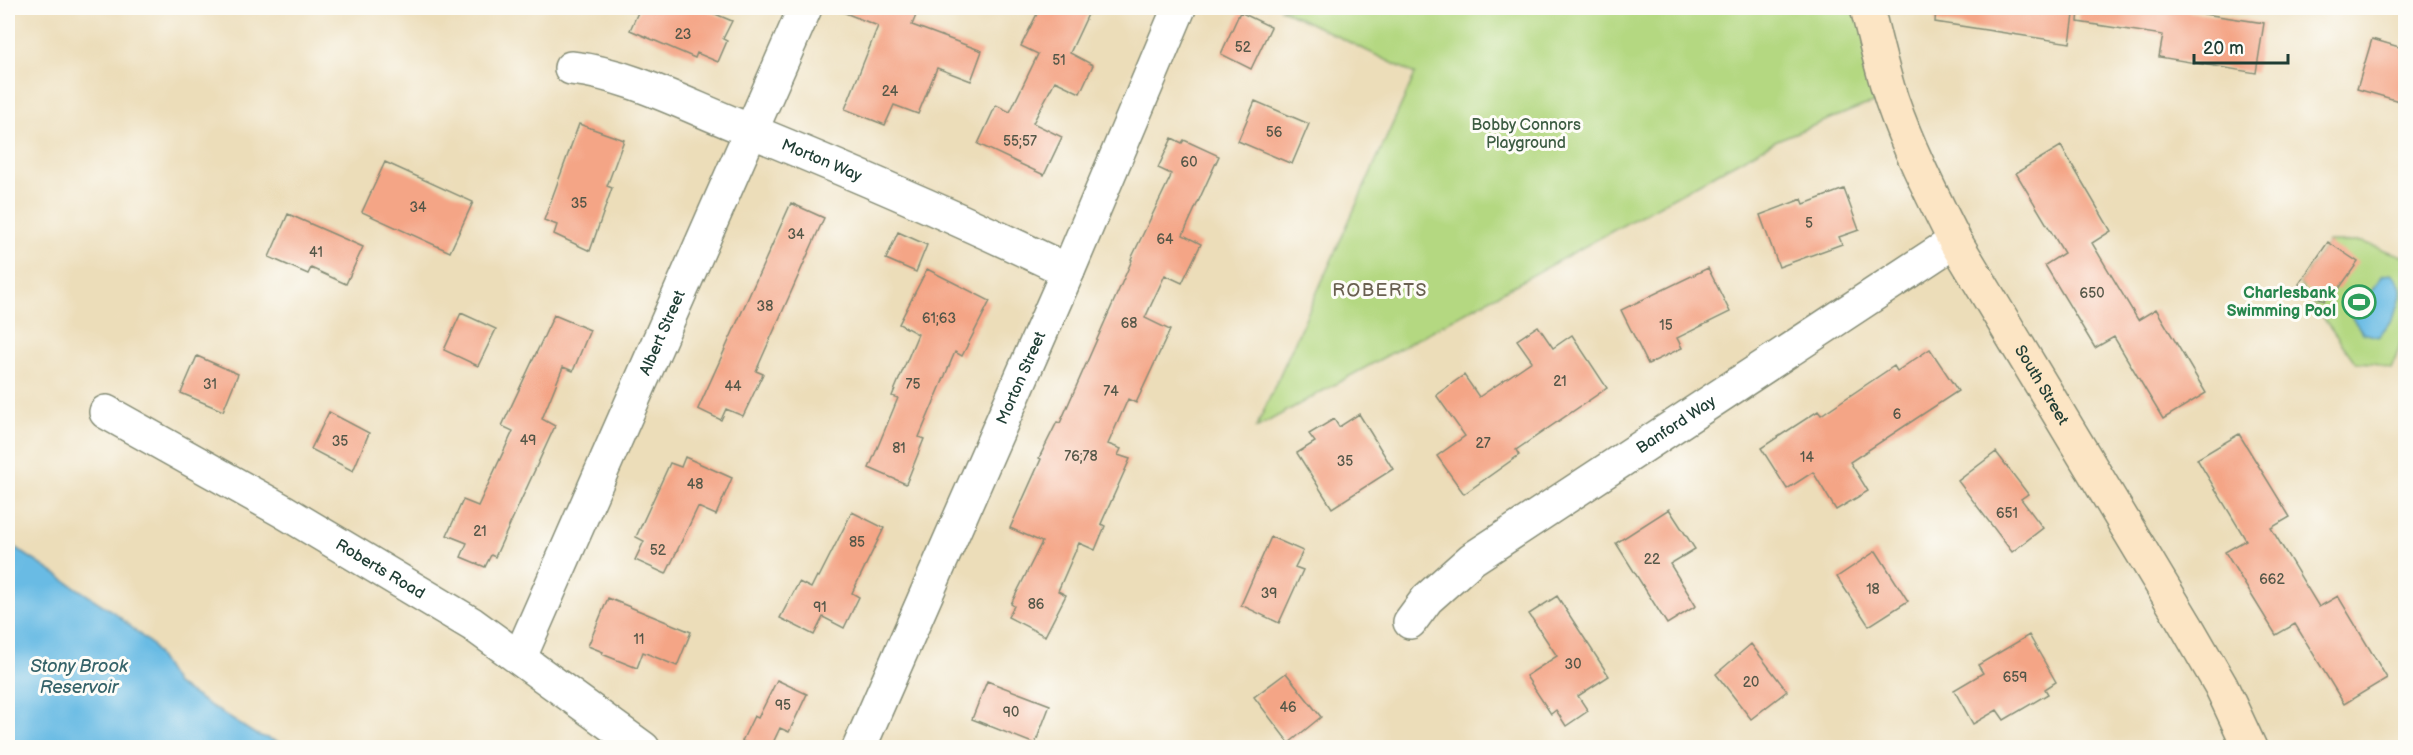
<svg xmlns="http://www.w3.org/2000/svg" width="2413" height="755" font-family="'Balsamiq Sans',sans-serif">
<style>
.green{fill:#b4d881;stroke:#6a8a5a;stroke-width:1.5}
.water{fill:#69bbe4;stroke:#447c8c;stroke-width:1.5}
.building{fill:#f4a586}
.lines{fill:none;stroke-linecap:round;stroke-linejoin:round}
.minor-casing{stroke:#868d76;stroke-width:36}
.secondary-casing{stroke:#868d76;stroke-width:36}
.minor{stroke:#fff;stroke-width:33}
.secondary{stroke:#fce5c4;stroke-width:33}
.labels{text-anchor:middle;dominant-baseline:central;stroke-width:6;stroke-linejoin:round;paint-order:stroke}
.number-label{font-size:14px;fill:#545748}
.park-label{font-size:16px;fill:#3d5c43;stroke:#fdfcf7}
.street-label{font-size:16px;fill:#1f3d34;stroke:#fdfcf7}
.leisure-label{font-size:16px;font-weight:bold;fill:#27864d;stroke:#fdfcf7;text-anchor:end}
.neighbourhood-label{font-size:18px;letter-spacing:1.5px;fill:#6a6151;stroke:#fdfcf7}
.water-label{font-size:18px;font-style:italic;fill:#356369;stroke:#fdfcf7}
</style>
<rect width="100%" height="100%" fill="#fdfcf7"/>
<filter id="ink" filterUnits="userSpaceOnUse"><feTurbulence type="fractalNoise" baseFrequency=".0167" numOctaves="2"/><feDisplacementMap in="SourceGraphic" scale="12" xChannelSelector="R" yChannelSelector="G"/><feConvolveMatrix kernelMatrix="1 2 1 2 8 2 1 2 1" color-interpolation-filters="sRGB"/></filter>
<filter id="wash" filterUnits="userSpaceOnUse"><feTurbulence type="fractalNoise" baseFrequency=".008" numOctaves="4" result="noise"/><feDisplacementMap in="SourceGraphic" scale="24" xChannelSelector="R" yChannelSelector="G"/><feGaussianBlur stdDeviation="1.35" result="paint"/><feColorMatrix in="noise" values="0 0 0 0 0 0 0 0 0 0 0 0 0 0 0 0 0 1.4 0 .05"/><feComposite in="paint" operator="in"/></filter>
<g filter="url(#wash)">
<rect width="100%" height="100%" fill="#ecddb9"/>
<path class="green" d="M1279 8H1867L1892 99 1863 106 1777 140 1256 428 1415 74Z
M2328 242H2362L2405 257C2405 300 2410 328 2391 369L2374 363 2355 362 2299 284Z"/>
<path class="water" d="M2392 274C2413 290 2393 320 2378 337L2363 333 2352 318 2383 275Z
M8 543 115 613 152 645 176 684 255 734 294 747H8Z"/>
<g id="blocks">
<path class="building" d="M640 8H701L732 21 723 39 727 41 718 62 697 53 695 58 630 30Z
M835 8H919L912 25 982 51 971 81 937 68 918 114 894 105 885 125 845 109 878 26 835 9Z
M1040 8H1091L1070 53 1093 65 1080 93 1055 81 1033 123 1062 137 1044 175 978 144 996 105 1010 112 1038 54 1021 46Z
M1936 8H2075L2070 43 1935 22Z
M2079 8H2164L2264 23 2256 73 2159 57 2163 35 2078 22Z
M1240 12 1271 27 1251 69 1221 54Z
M2372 39 2406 49V103L2357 89Z
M1255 101 1309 124 1292 164 1238 141Z
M579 124 624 140 607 186 612 188 590 251 554 234 557 225 544 220Z
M1172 138 1182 143 1184 140 1219 156 1183 235 1201 244 1182 283 1165 275 1145 318 1170 330 1136 403 1128 399 1108 444 1121 449 1118 455 1130 459 1101 524 1105 526 1095 550 1079 543 1058 591 1066 595 1045 636 1008 617 1014 606 1011 604 1042 542 1010 528 1041 459 1039 458 1057 422 1060 423 1132 260 1131 259 1170 178 1171 174 1158 168Z
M2061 146 2111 231 2092 243 2138 320 2156 309 2206 393 2163 419 2114 337 2095 348 2045 265 2064 253 2016 173Z
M385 162 473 202 450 252 362 212Z
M1844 189 1859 230 1839 237 1842 244 1779 267 1760 215 1802 199 1804 204Z
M791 203 824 218 756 371 763 374 743 416 726 409 721 420 698 409Z
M288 214 363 247 346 284 311 268 308 274 269 257Z
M898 232 927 245 916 272 886 259Z
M2328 242 2358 262 2338 290 2334 288 2324 301 2299 284Z
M1708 268 1730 312 1677 338 1682 348 1648 364 1621 310Z
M927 269 990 301 962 356 955 352 919 437 924 439 906 484 869 468 898 398 892 396 918 334 899 324Z
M461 313 496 329 478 366 444 350Z
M554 315 590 330 573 371 563 367 542 419 555 426 495 557 491 555 485 567 461 557 467 543 447 535 463 500 478 506 513 431 502 426Z
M1538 326 1553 348 1572 335 1607 388 1516 450 1519 455 1464 494 1437 456 1465 436 1436 395 1464 375 1479 397 1532 361 1517 340Z
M1930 349 1958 391 1850 462 1868 491 1836 510 1813 472 1787 489 1761 448 1818 411 1821 415 1894 366 1897 371Z
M197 356 238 374 223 411 181 393Z
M329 412 369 433 353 471 311 449Z
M1359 414 1393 469 1332 508 1297 453 1315 442 1309 434 1334 419 1339 427Z
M2239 434 2290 517 2271 528 2319 607 2338 596 2387 678 2344 704 2295 624 2276 635 2225 552 2246 540 2197 459Z
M1996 452 2028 494 2021 499 2043 528 2012 552 1958 481Z
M685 457 732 478 716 515 698 507 666 574 635 560 644 541 636 537 670 463 681 467Z
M1669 509 1695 549 1670 564 1696 606 1667 624 1616 543Z
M852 512 884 528 852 593 859 597 844 628 823 617 814 635 780 618 799 582 811 588 817 576 819 577Z
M1271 537 1303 551 1295 567 1303 570 1279 623 1241 605Z
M1876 551 1908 601 1869 626 1837 577Z
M1557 596 1609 676 1578 696 1588 711 1566 726 1556 710 1551 714 1526 676 1557 656 1529 614Z
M608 598 691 632 677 666 643 652 637 668 602 654 603 652 588 646Z
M2029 635 2056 682 2045 689 2048 694 2004 720 1997 710 1973 724 1954 690 1983 673 1978 665Z
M1751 644 1787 691 1751 719 1716 674Z
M1286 673 1321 717 1289 743 1254 697Z
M777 680 807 694 789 732 780 728 771 747H756L742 741 754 716 758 718Z
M987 681 1050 705 1035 744 972 719Z"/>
</g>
</g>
<g filter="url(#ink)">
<use href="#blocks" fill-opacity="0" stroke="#868d76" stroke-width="1.5"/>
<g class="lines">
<g class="minor-casing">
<g id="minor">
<path id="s1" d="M571 68C625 73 684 104 734 124 847 170 959 218 1068 271"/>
<path id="s2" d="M106 412 283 511 472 624 643 748"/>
<path id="s3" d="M1410 622 1427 599 1472 559 1955 241"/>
<path id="s4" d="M520 657 805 8"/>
<path id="s5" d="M859 748 1068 271 1179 8"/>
</g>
</g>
<g class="secondary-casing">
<g id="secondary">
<path id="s6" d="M1867 8C1875 39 1882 71 1892 101 1909 150 1932 195 1955 241L2187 627 2221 686 2250 748"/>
</g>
</g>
<use href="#minor" class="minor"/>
<use href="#secondary" class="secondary"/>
</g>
</g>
<defs>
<g id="stadium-ring" transform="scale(1.725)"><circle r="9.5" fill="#fdfcf7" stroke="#2e9e5b" stroke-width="1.5"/><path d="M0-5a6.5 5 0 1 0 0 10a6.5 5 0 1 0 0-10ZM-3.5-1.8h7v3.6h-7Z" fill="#2e9e5b"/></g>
</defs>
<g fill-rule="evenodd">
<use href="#stadium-ring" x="2359" y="302"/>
</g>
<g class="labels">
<g class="number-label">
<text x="683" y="34">23</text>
<text x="1243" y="47">52</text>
<text x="1059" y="60">51</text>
<text x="890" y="91">24</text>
<text x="1274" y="132">56</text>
<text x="1020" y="141">55;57</text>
<text x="1189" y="162">60</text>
<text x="579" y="203">35</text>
<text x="418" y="207">34</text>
<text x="1809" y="223">5</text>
<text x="796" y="234">34</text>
<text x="1165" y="239">64</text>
<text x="316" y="252">41</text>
<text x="2092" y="293">650</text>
<text x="765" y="306">38</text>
<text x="939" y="318">61;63</text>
<text x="1129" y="323">68</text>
<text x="1666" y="325">15</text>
<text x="1560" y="381">21</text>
<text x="210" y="384">31</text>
<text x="913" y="384">75</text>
<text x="733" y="386">44</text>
<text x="1111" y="391">74</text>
<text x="1897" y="414">6</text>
<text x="528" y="440">49</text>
<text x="340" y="441">35</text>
<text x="1483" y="443">27</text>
<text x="899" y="448">81</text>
<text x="1081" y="456">76;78</text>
<text x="1807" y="457">14</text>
<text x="1345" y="461">35</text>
<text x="695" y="484">48</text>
<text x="2007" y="513">651</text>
<text x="480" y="531">21</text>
<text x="857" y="542">85</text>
<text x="658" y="550">52</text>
<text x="1652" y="559">22</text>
<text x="2272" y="579">662</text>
<text x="1873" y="589">18</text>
<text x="1269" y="593">39</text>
<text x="1036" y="604">86</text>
<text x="820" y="607">91</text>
<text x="639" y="639">11</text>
<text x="1573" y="664">30</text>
<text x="2015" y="677">659</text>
<text x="1751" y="682">20</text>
<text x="783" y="705">95</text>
<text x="1288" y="707">46</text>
<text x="1011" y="712">90</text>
</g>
<g class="park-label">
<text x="1526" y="125">Bobby Connors<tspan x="1526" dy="18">Playground</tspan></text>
</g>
<g class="street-label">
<text stroke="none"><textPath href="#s1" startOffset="268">Morton Way</textPath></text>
<text stroke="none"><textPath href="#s4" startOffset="354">Albert Street</textPath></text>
<text stroke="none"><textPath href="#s5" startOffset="404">Morton Street</textPath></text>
<text stroke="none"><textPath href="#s6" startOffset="418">South Street</textPath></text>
<text stroke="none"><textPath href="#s3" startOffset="333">Banford Way</textPath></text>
<text stroke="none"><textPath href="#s2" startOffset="316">Roberts Road</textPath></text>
</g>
<g class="leisure-label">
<text x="2336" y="293">Charlesbank<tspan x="2336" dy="18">Swimming Pool</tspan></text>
</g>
<g class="neighbourhood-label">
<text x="1380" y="290">ROBERTS</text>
</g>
<g class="water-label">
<text x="79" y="666">Stony Brook<tspan x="79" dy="21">Reservoir</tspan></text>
</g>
</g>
<rect width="2413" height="755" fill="none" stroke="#fdfcf7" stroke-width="30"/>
<path d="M2194 54v9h94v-9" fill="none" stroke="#1f3d34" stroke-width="3"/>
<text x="2203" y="54" font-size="18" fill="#1f3d34" stroke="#fdfcf7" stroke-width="4.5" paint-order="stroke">20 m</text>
</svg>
